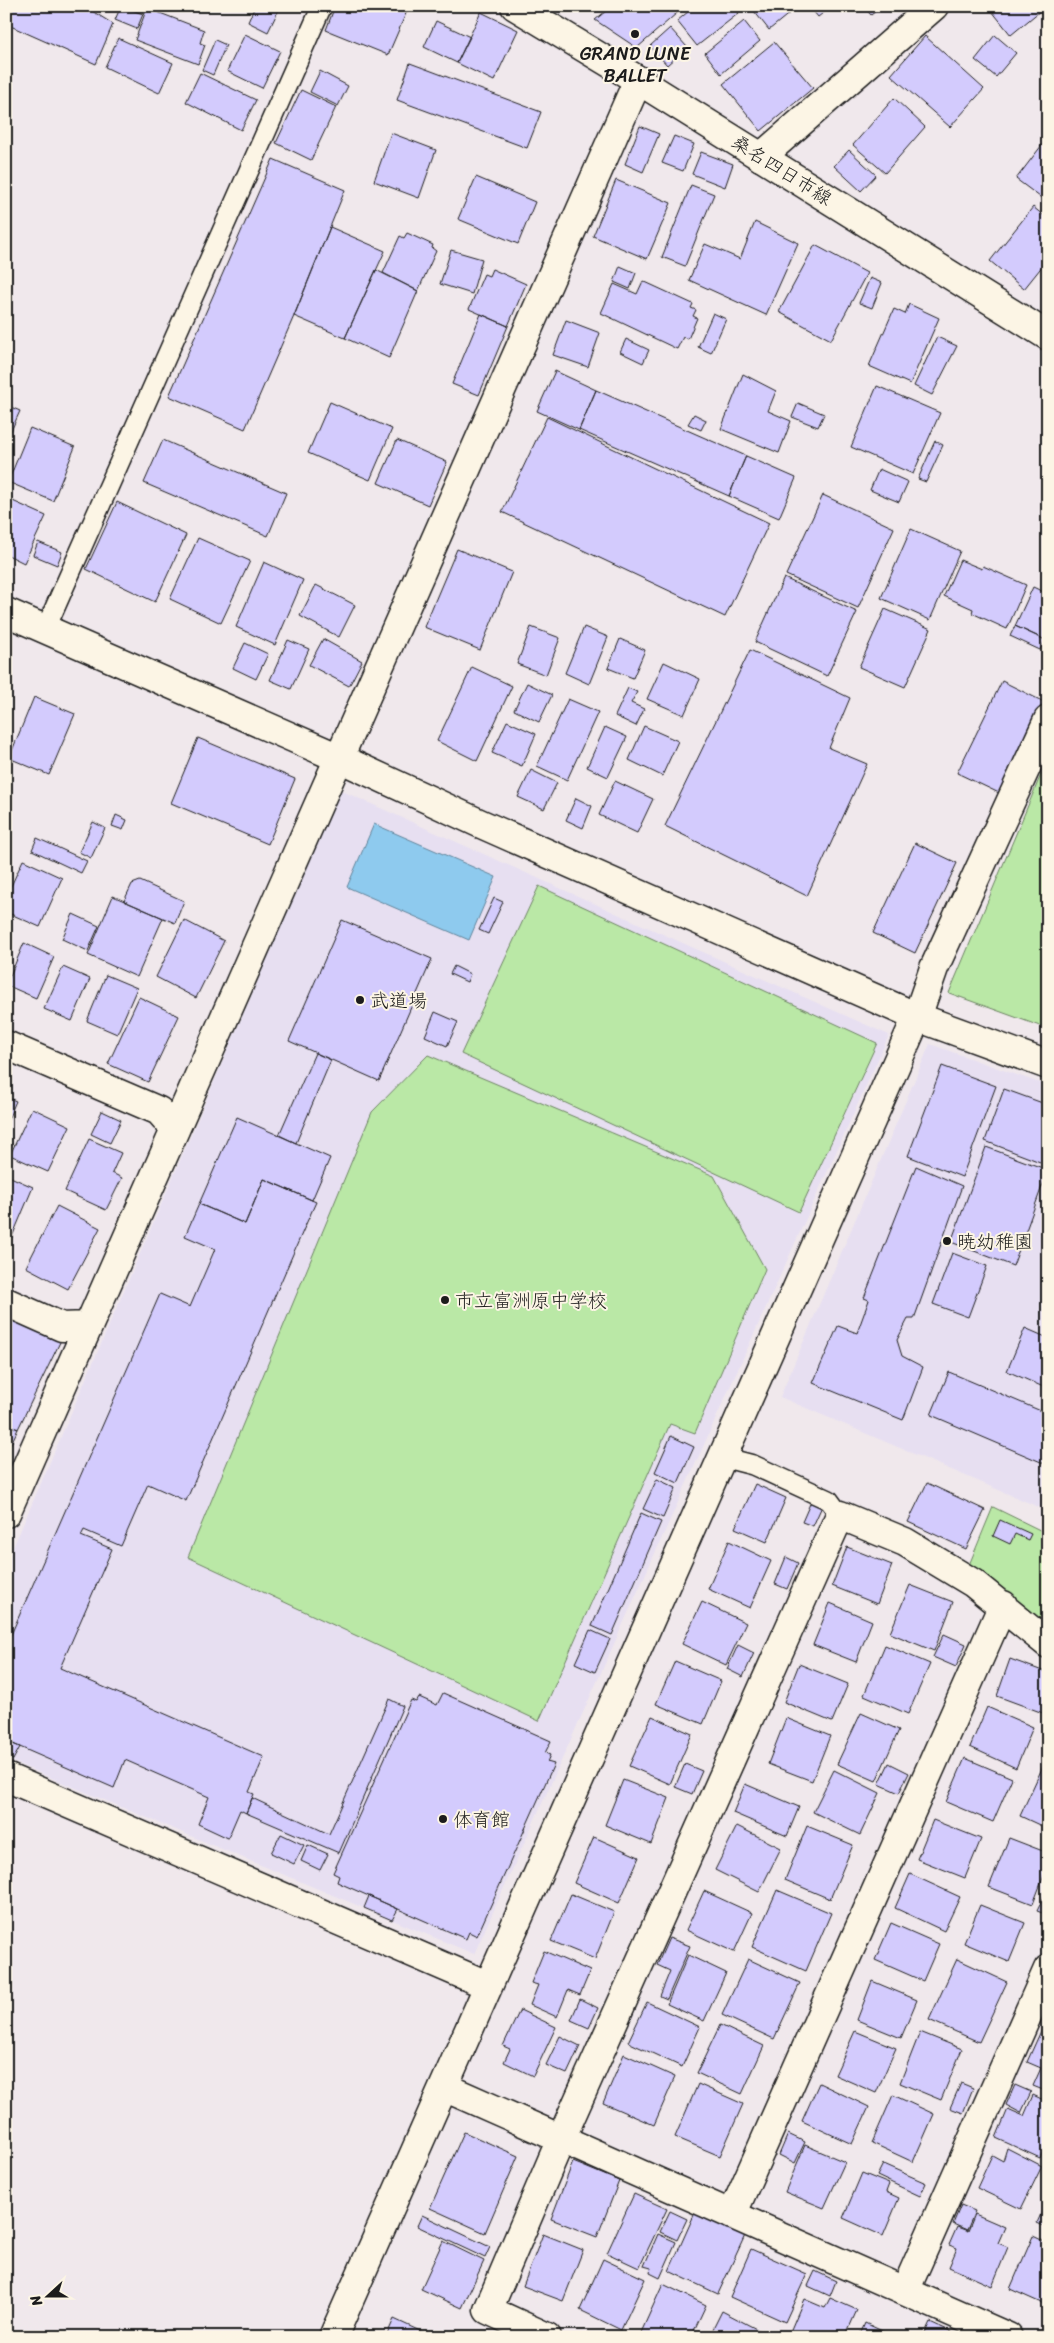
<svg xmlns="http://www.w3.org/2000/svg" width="1054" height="2343" font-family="Sriracha,'Klee One',sans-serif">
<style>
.built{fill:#e7dff1}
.green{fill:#bae8a6;stroke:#6b8261}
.water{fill:#8ecaee;stroke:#60849a}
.building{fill:#d3cbfd;stroke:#1c1c1c}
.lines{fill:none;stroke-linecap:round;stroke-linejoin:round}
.lane-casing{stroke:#1c1c1c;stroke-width:22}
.street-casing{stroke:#1c1c1c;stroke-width:31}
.secondary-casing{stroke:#1c1c1c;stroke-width:31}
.lane{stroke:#fcf5e5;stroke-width:19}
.street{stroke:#fcf5e5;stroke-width:28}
.secondary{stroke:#fcf5e5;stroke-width:28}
.poi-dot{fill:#1c1c1c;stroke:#fcf5e5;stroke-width:2}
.labels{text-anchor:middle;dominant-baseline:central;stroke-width:4;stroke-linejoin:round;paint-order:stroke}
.poi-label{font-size:19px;fill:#1c1c1c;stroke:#fcf5e5;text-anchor:start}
.street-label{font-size:19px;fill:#1c1c1c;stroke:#fcf5e5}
</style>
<rect width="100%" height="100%" fill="#f0e8ec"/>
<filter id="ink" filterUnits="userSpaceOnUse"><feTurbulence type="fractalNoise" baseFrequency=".02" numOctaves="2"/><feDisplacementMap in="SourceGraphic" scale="10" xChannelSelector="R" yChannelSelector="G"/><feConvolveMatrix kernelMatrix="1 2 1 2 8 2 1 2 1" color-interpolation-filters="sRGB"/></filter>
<g filter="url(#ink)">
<path class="built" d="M340 790 889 1035 474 1954 6 1759V1564Z
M930 1044 1048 1086V1511L780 1397Z"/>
<path class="green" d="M1048 758V1029L949 993Z
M539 886 877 1043 799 1212 461 1054Z
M428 1055 714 1176 765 1269 695 1433 670 1424 539 1721 188 1557 372 1112Z
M993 1507 1048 1534V1631L969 1565Z"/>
<path class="water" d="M374 824 496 877 469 940 347 887Z"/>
<path class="building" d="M6 6H84L113 24 96 64 6 24Z
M121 6 143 14 137 29 115 20Z
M255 6 280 7 268 32 248 22Z
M295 6H306L304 11Z
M335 6H398L407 11 388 55 326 30Z
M612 6H685L637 48 595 20Z
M695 6H733L739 13 697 46 677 21Z
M750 6H796L797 7 769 30Z
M809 6H832L818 17Z
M863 6H882L871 15Z
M988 6H1046L1011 35Z
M147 8 204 30 200 43 205 45 198 64 135 40Z
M481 12 518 30 494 81 457 63Z
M436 21 470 37 457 63 424 47Z
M744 21 760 41 721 74 705 53Z
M670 28 687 47 667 65 650 46Z
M245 34 280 51 262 88 227 71Z
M995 35 1016 53 996 77 975 60Z
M925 36 984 89 950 127 891 75Z
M118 38 173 63 159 93 105 67Z
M215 40 226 45 213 75 202 70Z
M774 42 813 88 761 131 723 84Z
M410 63 541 112 527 148 397 100Z
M320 71 348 86 338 106 310 92Z
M200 73 256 100 241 130 186 102Z
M301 90 336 107 311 160 276 143Z
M894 98 925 127 885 173 853 145Z
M640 126 659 134 643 172 625 164Z
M391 133 436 150 419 198 374 181Z
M674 136 694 144 683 171 662 163Z
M1045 141 1048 144V203L1016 179Z
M849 150 876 175 861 191 834 166Z
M701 152 733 164 725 187 692 174Z
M273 159 345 190 294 316 245 429 169 396Z
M476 177 535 202 518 244 458 219Z
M616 180 671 203 647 259 593 236Z
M691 185 714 194 685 266 662 257Z
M1033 207 1048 219V259L1024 289 990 261Z
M755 222 798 243 766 315 689 280 705 244 740 259Z
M330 227 385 251 345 338 294 316Z
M407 233 433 245 432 248 436 251 418 291 383 273 400 236 404 238Z
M815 245 867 273 831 340 779 312Z
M451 250 482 259 472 294 440 284Z
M620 266 636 273 630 289 614 282Z
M492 269 526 284 508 326 469 309 484 274 489 276Z
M376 270 418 291 389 358 345 338Z
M870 278 882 283 872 308 859 303Z
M643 281 693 304 691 308 696 310 693 316 697 318 688 339 683 337 677 349 601 313 614 284 637 294Z
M909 304 939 318 910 384 869 366 894 309 905 314Z
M713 313 726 319 711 353 698 347Z
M481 314 508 326 479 395 452 384Z
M566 320 600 333 588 367 553 355Z
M937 337 957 346 932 395 914 386Z
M626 339 649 350 643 363 620 352Z
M555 371 596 390 579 430 537 411Z
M743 374 776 391 768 411 791 421 779 453 721 429Z
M877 386 940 413 913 474 851 447Z
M596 390 746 456 729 496 579 430Z
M330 402 392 429 370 480 308 453Z
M798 403 824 414 818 427 792 417Z
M6 405 20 411 6 442Z
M694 414 706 420 701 430 688 424Z
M547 417 769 523 725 617 502 512Z
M30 428 75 447 53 501 8 482Z
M163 440 286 493 268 536 144 483Z
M397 440 447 462 428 505 378 483Z
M935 441 943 445 926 482 918 479Z
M746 456 796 478 779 518 729 496Z
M879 469 908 482 899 502 870 490Z
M823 495 894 528 858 608 786 575Z
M6 498 46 516 24 563 6 554Z
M117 502 186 535 155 602 86 569Z
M911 529 960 551 930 620 881 598Z
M198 538 250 561 221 623 170 599Z
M38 542 62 552 57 565 33 555Z
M457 549 512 572 480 650 424 627Z
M960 560 982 569 983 566 1026 585 1007 629 972 613 973 609 944 596Z
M264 562 303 580 275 645 236 627Z
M784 578 857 612 827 676 755 642Z
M316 585 355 605 339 637 300 616Z
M1033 587 1048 594V641L1015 626Z
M885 609 931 629 905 687 859 667Z
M1015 626 1045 640 1040 650 1010 636Z
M531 627 560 638 546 675 517 664Z
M584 627 608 637 589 684 565 673Z
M323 639 362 661 349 686 309 665Z
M620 639 645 650 633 678 608 668Z
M288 640 309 649 291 689 270 680Z
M245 643 268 654 256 679 233 668Z
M750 650 850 698 829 748 867 764 807 896 665 826Z
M664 662 700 679 684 715 647 699Z
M472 667 512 686 477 761 437 741Z
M1002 681 1044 702 999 793 957 773Z
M527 683 552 695 539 722 514 710Z
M628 688 637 692 631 703 644 709 636 726 615 716Z
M34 697 75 714 49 775 9 758Z
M568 699 598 712 567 780 537 766Z
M507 721 536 734 522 766 492 753Z
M644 726 678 741 662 776 629 760Z
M605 727 627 737 608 777 587 767Z
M198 738 295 779 268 844 171 803Z
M531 770 557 783 544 809 518 797Z
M615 781 653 799 637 833 599 815Z
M576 798 592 806 583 828 566 820Z
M116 815 127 820 123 830 112 826Z
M93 822 105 828 91 858 79 852Z
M6 829 12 831 6 843Z
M37 838 87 861 81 873 32 850Z
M915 843 957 863 915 953 873 933Z
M23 860 62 878 40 927 6 912V897Z
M140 881 184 901 175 923 124 901 132 884Z
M113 896 163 918 137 977 88 955Z
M494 898 503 902 488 934 479 930Z
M73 914 99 926 88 951 62 939Z
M184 920 224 941 196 998 156 977Z
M342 920 432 959 379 1081 289 1041Z
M6 937 11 939 6 950Z
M24 943 54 957 36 998 6 985Z
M454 966 470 974 467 982 450 974Z
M63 967 90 979 72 1021 44 1009Z
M106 975 137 988 117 1034 87 1021Z
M139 997 179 1016 148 1082 108 1064Z
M435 1012 458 1022 447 1046 425 1036Z
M315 1053 331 1060 296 1143 279 1135Z
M942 1066 996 1086 962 1177 908 1156Z
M1004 1089 1048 1105V1165L985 1141Z
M6 1097 16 1101 6 1124Z
M32 1108 70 1126 48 1172 10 1155Z
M102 1111 121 1120 110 1143 91 1134Z
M237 1117 330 1158 312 1200 264 1179 245 1224 199 1204Z
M89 1139 121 1153 112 1173 122 1178 106 1210 65 1191Z
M986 1147 1048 1170 1013 1266 951 1242Z
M916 1166 962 1186 914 1319H908L897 1340 902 1356 923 1367 903 1420 813 1383 838 1326 857 1333 869 1300 864 1298Z
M6 1175 33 1187 9 1244 6 1243Z
M264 1179 316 1202 306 1224 186 1501 148 1484 121 1546 84 1530 81 1536 112 1549 60 1668 264 1757 249 1792 254 1794 246 1813 240 1810 228 1838 198 1824 209 1797 125 1760 114 1788 6 1741V1646L160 1294 190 1307 215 1249 185 1236 199 1204 245 1224Z
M57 1206 100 1228 68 1289 26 1267Z
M952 1253 987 1266 968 1317 933 1304Z
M6 1311 62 1338 18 1429 6 1424Z
M1025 1328 1048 1338V1389L1007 1371Z
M949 1372 1048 1414V1465L931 1415Z
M6 1424 18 1429 6 1454Z
M671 1436 694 1447 678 1483 655 1472Z
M657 1479 676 1488 663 1518 643 1509Z
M927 1483 985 1510 966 1549 908 1522Z
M755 1484 786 1498 767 1542 735 1528Z
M812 1499 823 1504 813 1526 802 1522Z
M641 1513 661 1522 612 1635 592 1626Z
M1000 1520 1031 1534 1028 1540 1015 1534 1010 1544 993 1536Z
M729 1541 771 1561 750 1608 708 1589Z
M847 1547 892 1565 877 1604 832 1586Z
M786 1557 798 1563 787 1589 775 1584Z
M910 1585 953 1602 934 1651 890 1633Z
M702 1602 746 1623 726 1665 682 1644Z
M830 1603 872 1621 856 1662 813 1645Z
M590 1630 610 1639 595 1672 575 1663Z
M944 1634 966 1644 956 1667 933 1657Z
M738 1645 754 1653 743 1677 727 1669Z
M885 1645 930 1664 908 1714 864 1695Z
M1010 1659 1048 1673V1701L1043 1713 997 1696Z
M675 1661 721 1681 703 1724 656 1704Z
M799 1664 848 1684 832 1722 784 1702Z
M443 1693 551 1741 545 1753 550 1755 547 1762 554 1764 477 1936 469 1932 466 1939 337 1882 339 1876 333 1873 411 1700 416 1702 419 1697 437 1705Z
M389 1699 403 1706 339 1853 246 1813 252 1798 329 1834Z
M987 1707 1033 1727 1016 1768 970 1747Z
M861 1713 899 1730 876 1781 837 1764Z
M652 1716 692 1734 670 1784 629 1766Z
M786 1718 830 1736 812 1781 768 1764Z
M6 1741 20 1747 13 1760 6 1757Z
M965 1758 1012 1778 993 1822 946 1802Z
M889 1763 909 1773 899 1793 879 1784Z
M685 1764 702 1771 692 1794 675 1787Z
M1044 1764 1048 1766V1829L1020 1816Z
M834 1770 880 1793 860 1835 813 1812Z
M623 1780 669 1798 651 1844 605 1825Z
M745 1784 799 1807 787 1836 733 1813Z
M933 1820 981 1839 965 1878 917 1859Z
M737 1826 781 1848 759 1892 715 1870Z
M807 1826 853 1845 830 1899 785 1880Z
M281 1834 304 1845 294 1864 271 1853Z
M594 1837 639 1857 619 1903 574 1883Z
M1009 1838 1048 1853V1865L1033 1904 989 1887Z
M308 1845 328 1854 320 1870 301 1861Z
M910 1874 960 1897 944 1931 895 1908Z
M1048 1888V1915L1037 1911Z
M777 1890 831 1913 806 1971 752 1947Z
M704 1891 752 1913 734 1952 686 1930Z
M571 1894 614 1912 595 1959 551 1941Z
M369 1896 398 1909 392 1920 364 1908Z
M980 1905 1025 1923 1009 1962 964 1943Z
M891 1923 939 1944 923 1981 875 1960Z
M669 1938 690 1946 667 1999 660 1996 670 1971 657 1965Z
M544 1951 590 1971 580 1995 568 1990 557 2017 530 2005 538 1985 531 1983Z
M688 1955 726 1973 704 2021 667 2004Z
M748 1959 800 1983 774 2039 722 2015Z
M957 1959 1007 1982 979 2042 929 2020Z
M872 1981 917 2000 901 2038 857 2020Z
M580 1999 598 2008 589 2028 571 2020Z
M647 2002 700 2027 682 2067 628 2042Z
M520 2010 556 2027 533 2076 504 2062 510 2049 503 2046Z
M1045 2022 1048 2023V2092L1033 2086 1041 2068 1027 2062Z
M720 2025 764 2046 742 2094 697 2073Z
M855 2031 896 2048 876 2093 835 2075Z
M920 2032 962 2049 941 2100 900 2083Z
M560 2036 580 2046 567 2074 546 2065Z
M624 2054 675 2077 654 2125 603 2103Z
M819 2083 869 2107 852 2144 802 2121Z
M961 2083 973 2088 963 2113 950 2108Z
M698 2084 743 2104 720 2156 675 2137Z
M1015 2085 1031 2092 1021 2113 1006 2105Z
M893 2095 934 2114 913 2162 872 2143Z
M1033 2095 1048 2102V2139L1040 2158 996 2138 1008 2109 1024 2116Z
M464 2132 518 2156 485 2233 430 2208Z
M788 2134 805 2142 795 2163 779 2155Z
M805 2145 845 2162 824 2208 785 2192Z
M1007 2148 1042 2166 1021 2209 977 2188 992 2155 1003 2161Z
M573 2162 619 2181 597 2237 551 2219Z
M883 2164 926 2183 920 2196 877 2176Z
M862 2173 889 2184 886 2192 899 2198 883 2236 843 2218Z
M634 2194 667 2209 639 2268 607 2253Z
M1048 2198V2228L1037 2223Z
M961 2205 975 2211 967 2230 953 2224Z
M698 2206 748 2229 718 2294 669 2271Z
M670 2211 687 2219 677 2240 660 2232Z
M975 2214 1005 2227 998 2243 1008 2247 992 2286 949 2267 957 2248 949 2245 957 2227 968 2231Z
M422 2215 490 2247 485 2258 417 2226Z
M543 2234 583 2250 563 2301 523 2286Z
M658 2234 676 2242 660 2278 650 2273 651 2268 644 2266Z
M1033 2236 1048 2243V2306L1010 2289Z
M443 2241 484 2261 462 2308 421 2289Z
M751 2249 807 2274 785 2322 730 2297Z
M603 2259 645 2279 621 2330 580 2310Z
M815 2271 836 2281 830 2296 808 2286Z
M663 2284 706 2305 691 2337H639Z
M830 2298 857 2310 845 2337H795L789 2334 804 2299 825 2308Z
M722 2311 764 2333 762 2337H709Z
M394 2319 433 2337H386Z
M930 2322 952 2332 951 2337H923Z
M865 2323 895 2337H859Z"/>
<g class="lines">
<g class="lane-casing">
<path id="lane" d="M45 630 322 6
M722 1457 753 1465 829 1500 840 1515"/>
</g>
<g class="street-casing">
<path id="street" d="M761 157 934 6
M6 1045 159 1111 174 1128
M6 1302 62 1327 88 1326
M6 1513 638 80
M6 1777 487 1985
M444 2087 1008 2337
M732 2215 1003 1605
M905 2291 1048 1969
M333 2337 917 1017 934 968 1048 720
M547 2337 488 2310 561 2139 840 1515 905 1542 973 1583 1048 1644"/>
</g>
<g class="secondary-casing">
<path id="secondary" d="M515 6 638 80 1048 336
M6 612 339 758 479 823 917 1017 1048 1065"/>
</g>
<use href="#lane" class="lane"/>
<use href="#street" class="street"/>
<use href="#secondary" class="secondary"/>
</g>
</g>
<g class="poi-dot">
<circle cx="635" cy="34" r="5"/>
<circle cx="360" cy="1000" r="5"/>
<circle cx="947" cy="1241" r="5"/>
<circle cx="445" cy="1300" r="5"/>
<circle cx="443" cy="1819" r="5"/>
</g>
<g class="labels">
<g class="poi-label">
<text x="635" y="53" text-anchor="middle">GRAND LUNE<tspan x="635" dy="22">BALLET</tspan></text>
<text x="370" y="1000">武道場</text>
<text x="957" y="1241">暁幼稚園</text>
<text x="455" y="1300">市立富洲原中学校</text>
<text x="453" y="1819">体育館</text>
</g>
<g class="street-label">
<text transform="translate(782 170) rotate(32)">桑名四日市線</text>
</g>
</g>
<rect width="1054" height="2343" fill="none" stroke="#fcf5e5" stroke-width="25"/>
<rect x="12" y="12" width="1029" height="2318" fill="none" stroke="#1c1c1c" stroke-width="2" filter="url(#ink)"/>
<g transform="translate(48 2296) rotate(249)" stroke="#fcf5e5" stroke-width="4" paint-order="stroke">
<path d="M0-4L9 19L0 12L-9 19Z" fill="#1c1c1c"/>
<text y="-8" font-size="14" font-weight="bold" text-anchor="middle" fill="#1c1c1c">N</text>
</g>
</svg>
